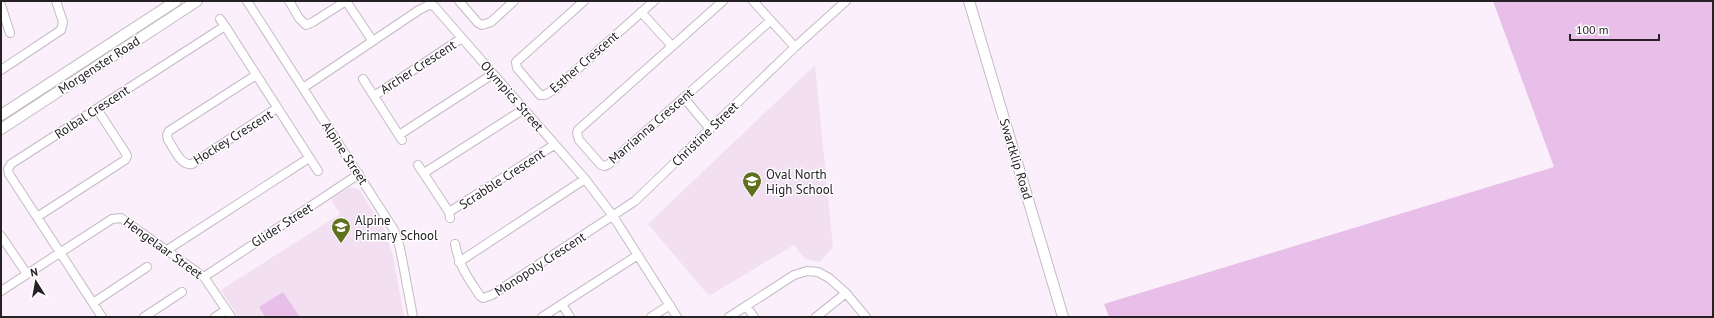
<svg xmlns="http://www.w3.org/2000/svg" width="1714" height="318" font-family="'PT Sans',sans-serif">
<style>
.built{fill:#f2e0f2}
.green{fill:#e8bfe9}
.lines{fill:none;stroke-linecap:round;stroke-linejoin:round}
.minor-casing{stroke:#c5bac5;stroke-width:10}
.major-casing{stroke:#c5bac5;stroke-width:12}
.minor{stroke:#fff;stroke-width:8}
.major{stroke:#fff;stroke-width:10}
.labels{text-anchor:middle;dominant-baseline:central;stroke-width:3;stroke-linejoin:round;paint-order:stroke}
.street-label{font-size:13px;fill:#252125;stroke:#fff}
.poi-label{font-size:13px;fill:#252125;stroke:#fff;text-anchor:start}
</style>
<rect width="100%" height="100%" fill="#faeffa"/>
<path class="built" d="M815 65 833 247 820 262 805 259 794 245 709 296 648 224Z
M350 187 360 190 386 233 393 256 404 317H238L221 290 340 214 331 199Z"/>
<path class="green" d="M1493 1H1713V317H1109L1104 304 1554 167Z
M283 292 300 317H265L259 307Z"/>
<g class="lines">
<g class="minor-casing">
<path id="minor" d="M247 1 394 230 400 248 413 317
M289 1 299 18 306 25 313 22 346 1
M346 1 372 40
M459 1 478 23 482 25 491 22 514 1
M584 1 516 62 517 68 540 95H545L555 89 654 1
M723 1 578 130 577 133 579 140 601 165 605 166 609 164 770 21
M753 1 795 47
M1 5 10 33
M641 12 672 46
M220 19 225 26
M1 70 61 30 63 22 56 1
M256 75 169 131 167 135 168 140C174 148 180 166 192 164L277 108
M363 79 402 140
M303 88 419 10 429 5 434 6 585 179 613 216 677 317
M374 96 462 38
M684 98 710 129
M399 135 493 74
M418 165 449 212 450 218
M424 173 524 109
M449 212 554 145
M37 217 125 160 127 156 125 152 97 109
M1 236 27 274
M455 244C460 268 467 276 480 296L483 298 492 295 635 201 795 47 846 1
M167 250 309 158
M459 262 585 179
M204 277 359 174
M1 291 112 219 121 218 204 277 231 317
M93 303 147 267
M562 304 570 317
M746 306 754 317
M102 317 9 174 8 169 11 164 225 26 318 171
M144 317 182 292
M215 317 226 310
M542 317 638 255
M651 317 670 305
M729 317 794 275 807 271 818 272 829 278 846 293 866 317
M816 317 846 293"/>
</g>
<g class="major-casing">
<path id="major" d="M969 1 1063 317
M1 115 176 1
M1 129 197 1"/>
</g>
<use href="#minor" class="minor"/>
<use href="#major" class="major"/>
</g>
<defs>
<g id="school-pin" transform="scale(1)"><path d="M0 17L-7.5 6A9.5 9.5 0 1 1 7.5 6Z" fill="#5f711f" stroke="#fff"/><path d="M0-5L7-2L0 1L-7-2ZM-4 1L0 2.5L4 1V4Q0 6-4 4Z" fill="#fff"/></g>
</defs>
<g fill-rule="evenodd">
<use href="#school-pin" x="752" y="181"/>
<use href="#school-pin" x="341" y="227"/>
</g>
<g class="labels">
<g class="street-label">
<text transform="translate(584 62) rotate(-41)">Esther Crescent</text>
<text transform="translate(99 65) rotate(-33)">Morgenster Road</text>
<text transform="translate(418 67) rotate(-33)">Archer Crescent</text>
<text transform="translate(512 96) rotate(49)">Olympics Street</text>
<text transform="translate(92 112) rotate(-33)">Rolbal Crescent</text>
<text transform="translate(651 126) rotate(-41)">Marrianna Crescent</text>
<text transform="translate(705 134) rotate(-44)">Christine Street</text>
<text transform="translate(233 137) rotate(-32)">Hockey Crescent</text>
<text transform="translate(345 153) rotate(57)">Alpine Street</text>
<text transform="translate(1016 159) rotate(73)">Swartklip Road</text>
<text transform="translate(502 179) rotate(-33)">Scrabble Crescent</text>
<text transform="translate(282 225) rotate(-33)">Glider Street</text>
<text transform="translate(163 248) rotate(36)">Hengelaar Street</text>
<text transform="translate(540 264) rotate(-33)">Monopoly Crescent</text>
</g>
<g class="poi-label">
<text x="766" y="174">Oval North<tspan x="766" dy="15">High School</tspan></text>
<text x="355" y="220">Alpine<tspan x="355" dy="15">Primary School</tspan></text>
</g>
</g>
<rect width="1714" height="318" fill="none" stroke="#252125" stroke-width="4"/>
<g transform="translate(36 282) rotate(349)" stroke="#ffffff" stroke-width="3" paint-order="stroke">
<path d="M0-3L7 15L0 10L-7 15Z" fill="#252125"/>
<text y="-6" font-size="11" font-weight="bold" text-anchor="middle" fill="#252125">N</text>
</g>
<path d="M1570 34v6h89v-6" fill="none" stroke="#252125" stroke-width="2"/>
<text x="1576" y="34" font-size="12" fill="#252125" stroke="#ffffff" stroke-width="3" paint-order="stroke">100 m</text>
</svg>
